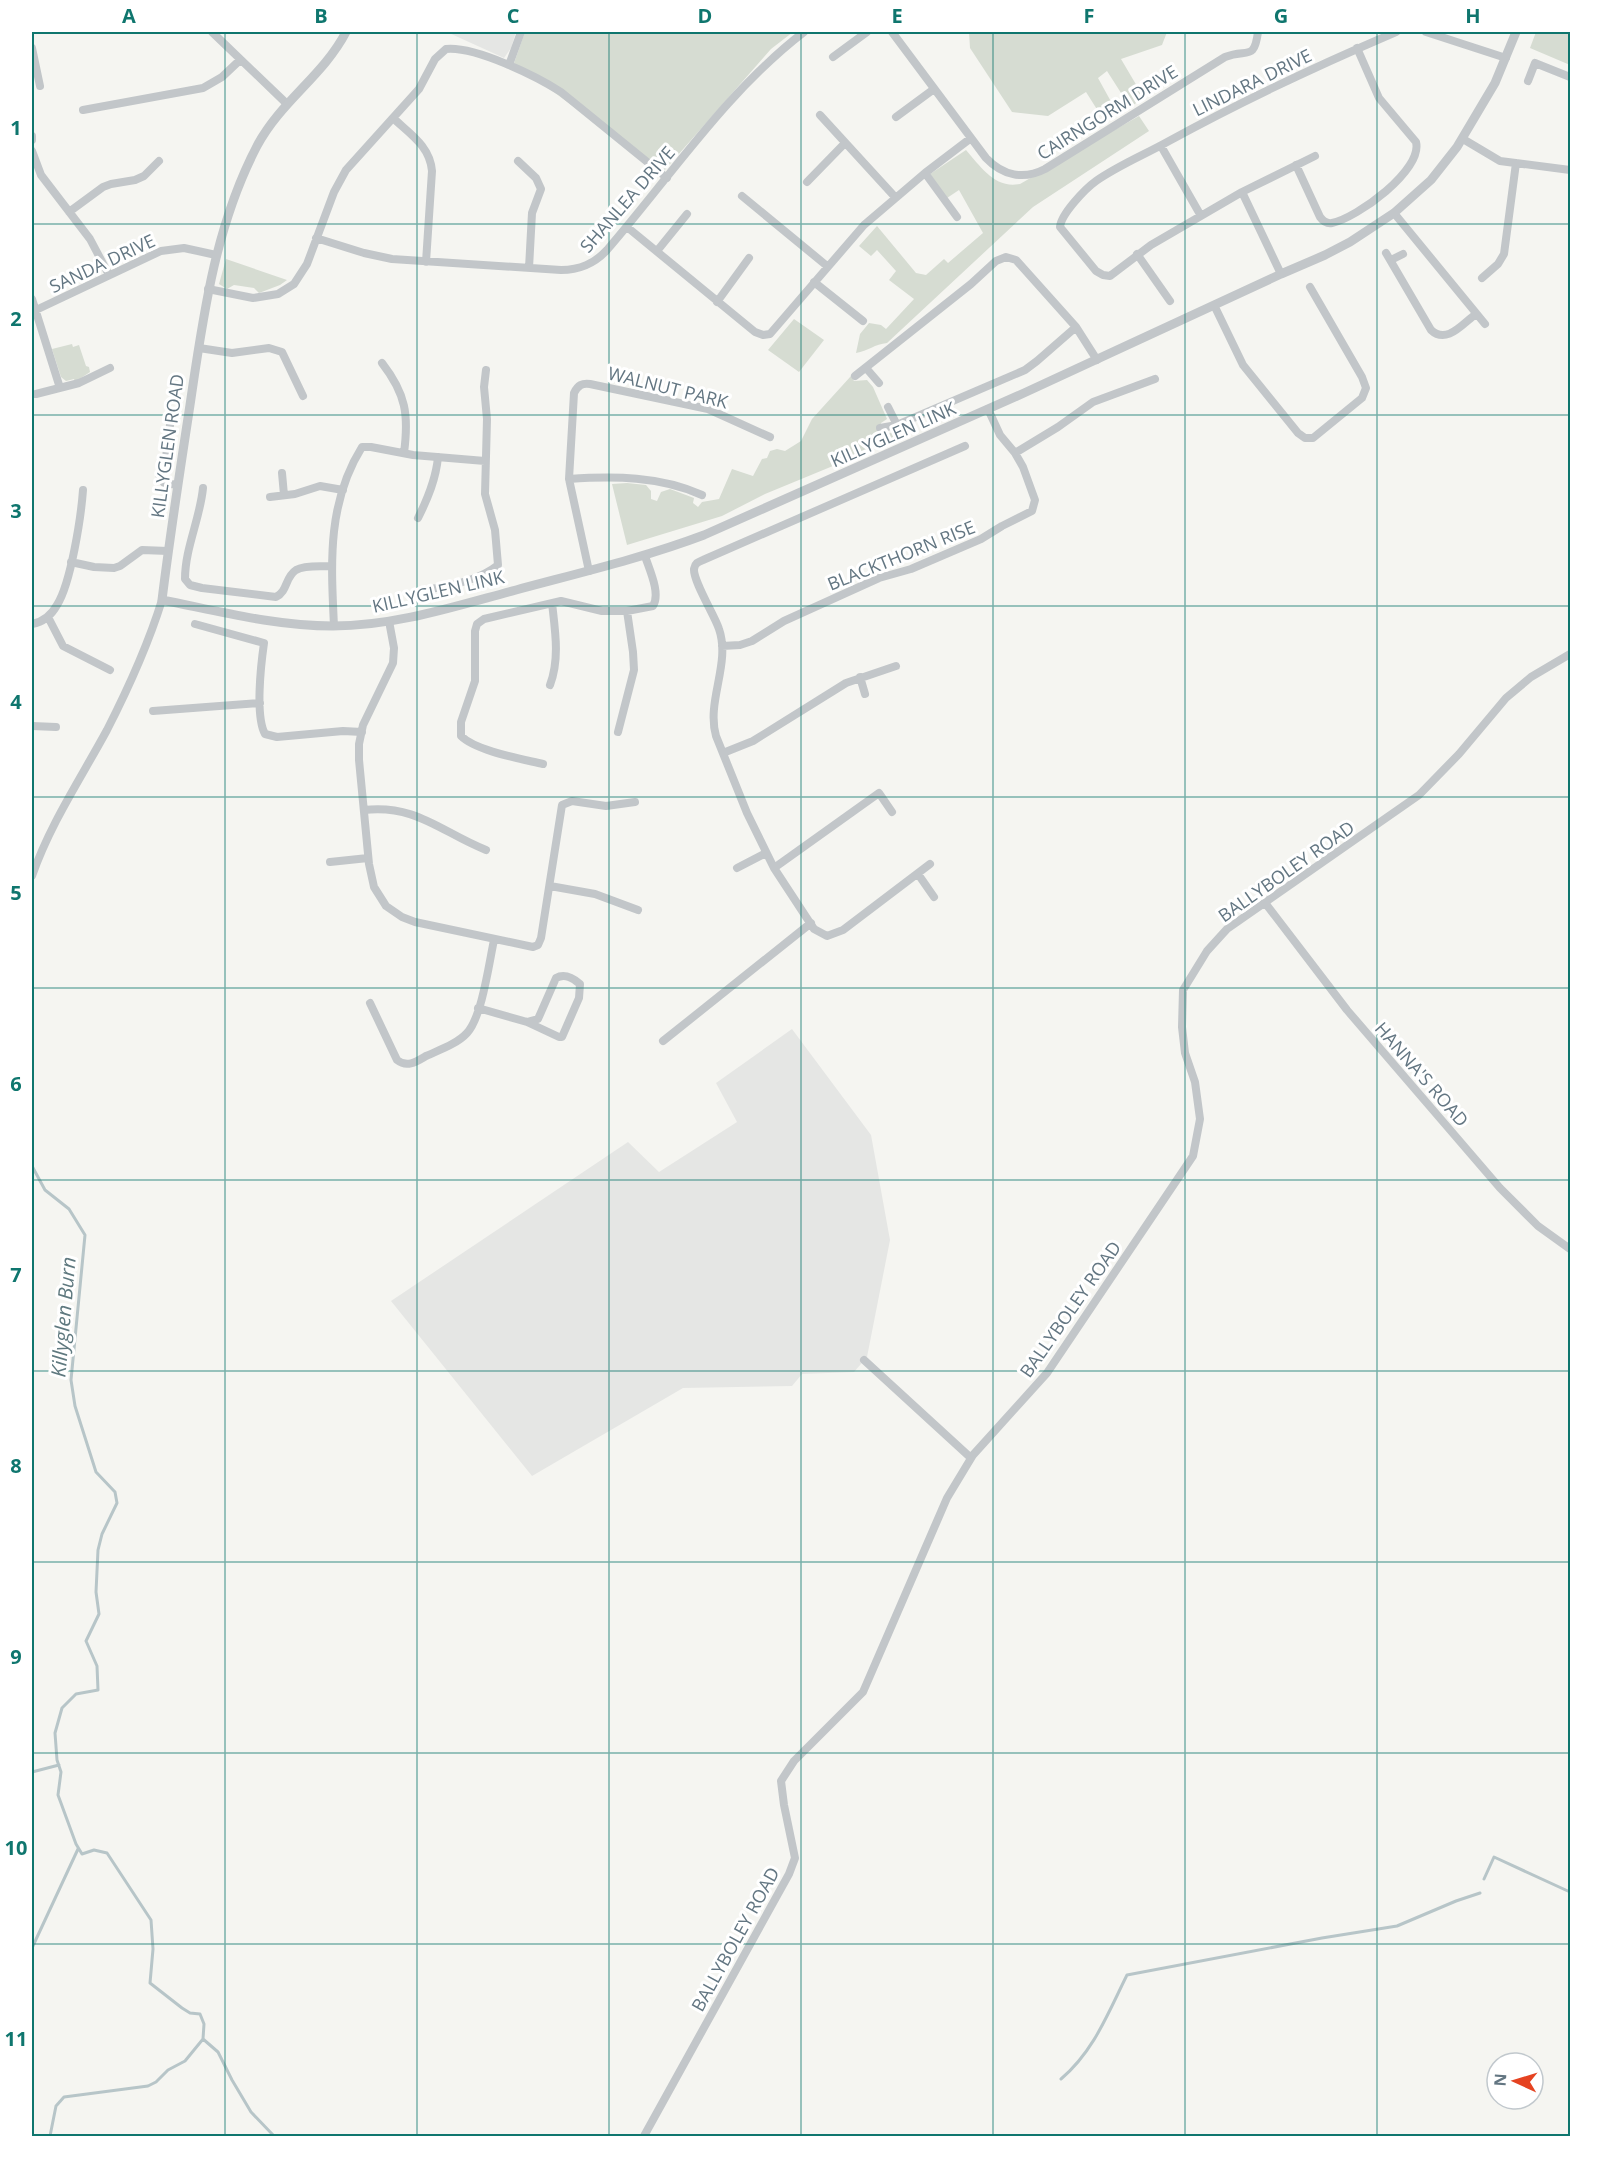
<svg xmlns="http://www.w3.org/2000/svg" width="1602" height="2168" font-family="'Open Sans',sans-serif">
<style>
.built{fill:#e5e6e4}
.green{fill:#d6dcd2}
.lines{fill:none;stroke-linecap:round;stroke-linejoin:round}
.stream{stroke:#b7c5c8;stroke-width:3}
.minor{stroke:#c2c6c9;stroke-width:8}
.tertiary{stroke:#c2c6c9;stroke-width:9}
.grid{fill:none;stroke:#0f766e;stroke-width:1.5;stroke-opacity:0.55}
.labels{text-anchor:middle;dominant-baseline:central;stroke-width:6;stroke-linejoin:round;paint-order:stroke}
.street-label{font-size:18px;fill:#637682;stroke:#fff}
.water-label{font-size:20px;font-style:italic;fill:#5f797f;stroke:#fff}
.neatline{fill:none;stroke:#0f766e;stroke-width:2}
.grid-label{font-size:20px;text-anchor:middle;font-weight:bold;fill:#0f766e}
</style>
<rect width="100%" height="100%" fill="#f5f5f1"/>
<path class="built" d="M447 32H516L511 48 504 58Z
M792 1029 871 1135 890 1240 867 1357 854 1372 802 1374 792 1386 683 1388 532 1476 391 1301 628 1142 659 1172 737 1122 716 1083Z"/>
<path class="green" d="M525 32H793L771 49 663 172 514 63Z
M969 32H1167L1162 45 1121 59 1144 98 1130 107 1107 71 1098 78 1114 107 1115 115 1105 122 1086 92 1048 116 1012 112 970 48Z
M1536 32H1570V65L1530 48Z
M1139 116 1149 131 1033 207 887 343C875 344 868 351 856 353L860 334 869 323 881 325 886 329 914 299 889 280 896 271 877 250 871 256 859 246 877 226 916 273 926 275 944 259 948 263 983 233 959 190 947 198 930 174 966 150C981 167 995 189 1020 184Z
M226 259 287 280 280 285 259 293 254 288 234 285 227 289 219 284Z
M794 319 824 340 799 372 768 350Z
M72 344 73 347 79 345 86 366 89 367 90 372 75 382 74 379 66 381 61 377 52 349Z
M851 376 854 381 867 380 873 387 887 419 881 423 880 431 888 434 895 431 897 436 845 461 765 494 722 516 627 545 612 484 627 483 646 485 651 491V499L657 501 661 492 670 489 694 498 693 503 698 507 702 502 719 499 732 469 753 476 762 459 767 458 770 451 777 449 785 451 801 441 812 419Z"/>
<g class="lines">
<path class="stream" d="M32 1166 45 1190 69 1209 85 1235 71 1380 75 1406 96 1472 115 1492 117 1503 102 1534 98 1550 96 1592 99 1614 86 1641 97 1666 98 1690 76 1694 62 1708 55 1733 57 1760 61 1772 58 1795 76 1844 82 1854 94 1850 107 1853 151 1920 153 1949 150 1983 182 2008 190 2013 200 2014 204 2024 203 2039 218 2052 232 2080 251 2112 274 2136
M32 1772 59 1765
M1484 1879 1494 1857 1570 1892
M32 1948 78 1849
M1061 2079C1094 2051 1108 2013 1127 1975L1322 1938 1397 1926 1456 1901 1480 1893
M50 2136 56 2106 64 2097 148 2086 156 2082 168 2070 185 2061 203 2039"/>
<path class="minor" d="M212 32 286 103
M892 32 986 158C1003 176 1024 180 1045 169L1225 57C1247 48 1254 62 1258 32
M1426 32 1506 58
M32 48 40 86
M833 57 867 32
M509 65 521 32
M1528 81 1535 63 1570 77
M83 110 203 88 222 77 240 60
M820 115 895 197
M896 117 934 89
M393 118C410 134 430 146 432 171L426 262
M1463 139 1500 161 1570 170
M32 140V136
M1161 146 1201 216
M32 151 41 175 90 239 109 275
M1315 156 1242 192 1151 245 1110 276 1103 275 1096 271 1060 227C1061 214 1085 189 1096 181 1119 165 1144 155 1169 141 1242 101 1319 65 1396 32
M518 161 536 178 541 189 532 213 529 268
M1296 165 1320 217C1323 221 1327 224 1332 223 1357 218 1423 170 1416 142L1379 98 1357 48
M925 173 957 217
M807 182 845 143
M1242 192 1281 274
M742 196 827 266
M69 212 103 187 111 184 135 180 144 176 159 161
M1394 213 1485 324
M627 227 755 332 763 335 770 334 864 225 925 173 971 138
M316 238 364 253 392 259 561 270C580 270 594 264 607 250 671 176 726 92 804 32
M657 251 687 214
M1386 253 1431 330C1447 345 1463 323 1476 314
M1137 254 1170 301
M1391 260 1403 254
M1482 278 1498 264 1504 254 1516 163
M814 282 863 321
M208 289 253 298 278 294 294 284 307 264 334 192 346 170 419 89 435 59 446 49C475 46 536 76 561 92L667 178
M32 299 60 388
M717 302 749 258
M1214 305 1243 365 1298 433 1305 438H1313L1362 398 1366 388 1362 377 1310 287
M36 310 161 251 184 248 216 255
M199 348 232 353 269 348 282 352 303 396
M382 363C406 394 409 415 404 453
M866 368 879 383
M855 376 971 284 996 261 1006 257 1016 260 1076 327 1097 360
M36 394 79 383 110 368
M888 407 897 425
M170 425 166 457 159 475 164 483 178 485
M880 428 897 425 1025 370 1037 361 1076 327
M1015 453 1058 427 1093 402 1155 379
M282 473 284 495
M569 479C614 476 660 476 702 495
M203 488C200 519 185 548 185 579L190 585 202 588 276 597C288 591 285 577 296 570 305 565 321 567 331 566
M270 497 295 494 320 486 343 490
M418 518C428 498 436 479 438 457
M71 562 94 567 114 568 120 566 142 550 168 551
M589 571 569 479 574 393C578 385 582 383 590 384L708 409 770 437
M423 590C448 587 478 581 498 565L495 530 485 494 487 419 484 387 486 370
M48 617 63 646 110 670
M389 621 394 648 393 663 363 725 359 744V760L369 864 374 887 386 906 402 917 415 922 533 947 538 945 541 938 562 805 572 801 606 806 635 802
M32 624C43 622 51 616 57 605 71 583 81 517 83 490
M195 624 264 643C261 664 255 716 265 734L277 737 343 731 362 732
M334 626C331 563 327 503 362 447H371L413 455 485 461
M722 646 740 645 752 641 784 621 879 578 911 569 981 539 1002 526 1032 511 1035 500 1023 467 1015 453 1000 435 988 409
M860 677 865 694
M550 685C560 659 555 630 552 603
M153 711 260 703
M32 726 56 727
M618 732 634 670 633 652 627 611
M723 753 753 741 846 683 896 666
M543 764C522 759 476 751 461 736V722L475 681V631L477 624 484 619 561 601 602 611H627L653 606C661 593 649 569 645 556
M364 810C416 804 441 832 486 850
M330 862 368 858
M930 864 843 930 827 936 814 929 774 868 747 813 716 736C706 701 731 664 719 629 715 616 693 581 694 569 695 563 698 562 703 560L965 446
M737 868 766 853
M774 868 879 793 892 812
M918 874 934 897
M32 876C50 824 81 778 107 730 129 687 148 645 162 600
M550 886 595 894 638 910
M1266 904 1347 1010 1500 1188 1538 1226 1570 1249
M370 1003 397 1060C407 1068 416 1062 426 1056 439 1050 457 1044 467 1033 482 1017 489 963 494 940
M478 1008 527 1022 538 1019 556 978C565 973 573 978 580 984L579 998 562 1037H559L527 1022
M663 1041 811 923
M864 1360 971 1458
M644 2136 789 1874 795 1858 784 1805 781 1781 794 1761 863 1692 947 1498 973 1455 1047 1373 1193 1156 1200 1119 1195 1082 1185 1053 1182 1027 1183 990 1207 951 1227 929 1419 795 1459 754 1506 698 1531 677 1570 654"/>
<path class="tertiary" d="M346 32C323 76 281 101 257 146 215 226 203 317 190 405 180 470 170 535 162 600 218 611 275 626 333 626 396 626 456 606 516 590 579 573 643 558 704 535L1024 393 1281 274 1325 255 1350 242 1394 213 1431 180 1457 147 1495 83 1516 32"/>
</g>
<path class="grid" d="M225 32V2136M417 32V2136M609 32V2136M801 32V2136M993 32V2136M1185 32V2136M1377 32V2136M32 224H1570M32 415H1570M32 606H1570M32 797H1570M32 988H1570M32 1180H1570M32 1371H1570M32 1562H1570M32 1753H1570M32 1944H1570"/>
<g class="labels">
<g class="street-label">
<text transform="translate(1252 82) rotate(-26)">LINDARA DRIVE</text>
<text transform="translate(1107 112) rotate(-32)">CAIRNGORM DRIVE</text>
<text transform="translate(627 199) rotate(-49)">SHANLEA DRIVE</text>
<text transform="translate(102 263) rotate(-25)">SANDA DRIVE</text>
<text transform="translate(668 387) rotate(14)">WALNUT PARK</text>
<text transform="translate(893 434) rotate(-24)">KILLYGLEN LINK</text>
<text transform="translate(167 446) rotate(-82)">KILLYGLEN ROAD</text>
<text transform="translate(901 555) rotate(-22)">BLACKTHORN RISE</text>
<text transform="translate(438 591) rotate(-13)">KILLYGLEN LINK</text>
<text transform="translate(1286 871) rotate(-35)">BALLYBOLEY ROAD</text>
<text transform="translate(1422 1074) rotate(49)">HANNA'S ROAD</text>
<text transform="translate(1070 1309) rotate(-55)">BALLYBOLEY ROAD</text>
<text transform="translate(735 1939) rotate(-61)">BALLYBOLEY ROAD</text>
</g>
<g class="water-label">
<text transform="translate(63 1317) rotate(-85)">Killyglen Burn</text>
</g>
</g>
<rect width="1602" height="2168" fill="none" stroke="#ffffff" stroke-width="66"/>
<g transform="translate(1515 2081) rotate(274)"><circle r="28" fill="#ffffff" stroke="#c1c8cd" stroke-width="1.5"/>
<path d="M0-4.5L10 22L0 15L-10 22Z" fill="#e54321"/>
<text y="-9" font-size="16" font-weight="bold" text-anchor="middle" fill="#637682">N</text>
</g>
<rect x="33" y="33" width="1536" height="2102" class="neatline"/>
<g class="grid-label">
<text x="129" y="23">A</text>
<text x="321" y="23">B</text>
<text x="513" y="23">C</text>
<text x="705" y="23">D</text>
<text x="897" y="23">E</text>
<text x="1089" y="23">F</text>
<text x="1281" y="23">G</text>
<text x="1473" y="23">H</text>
<text x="16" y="135">1</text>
<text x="16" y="326">2</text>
<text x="16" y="518">3</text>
<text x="16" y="709">4</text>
<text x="16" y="900">5</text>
<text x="16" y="1091">6</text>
<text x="16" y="1282">7</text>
<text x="16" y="1473">8</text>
<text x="16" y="1664">9</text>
<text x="16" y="1855">10</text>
<text x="16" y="2046">11</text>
</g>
</svg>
